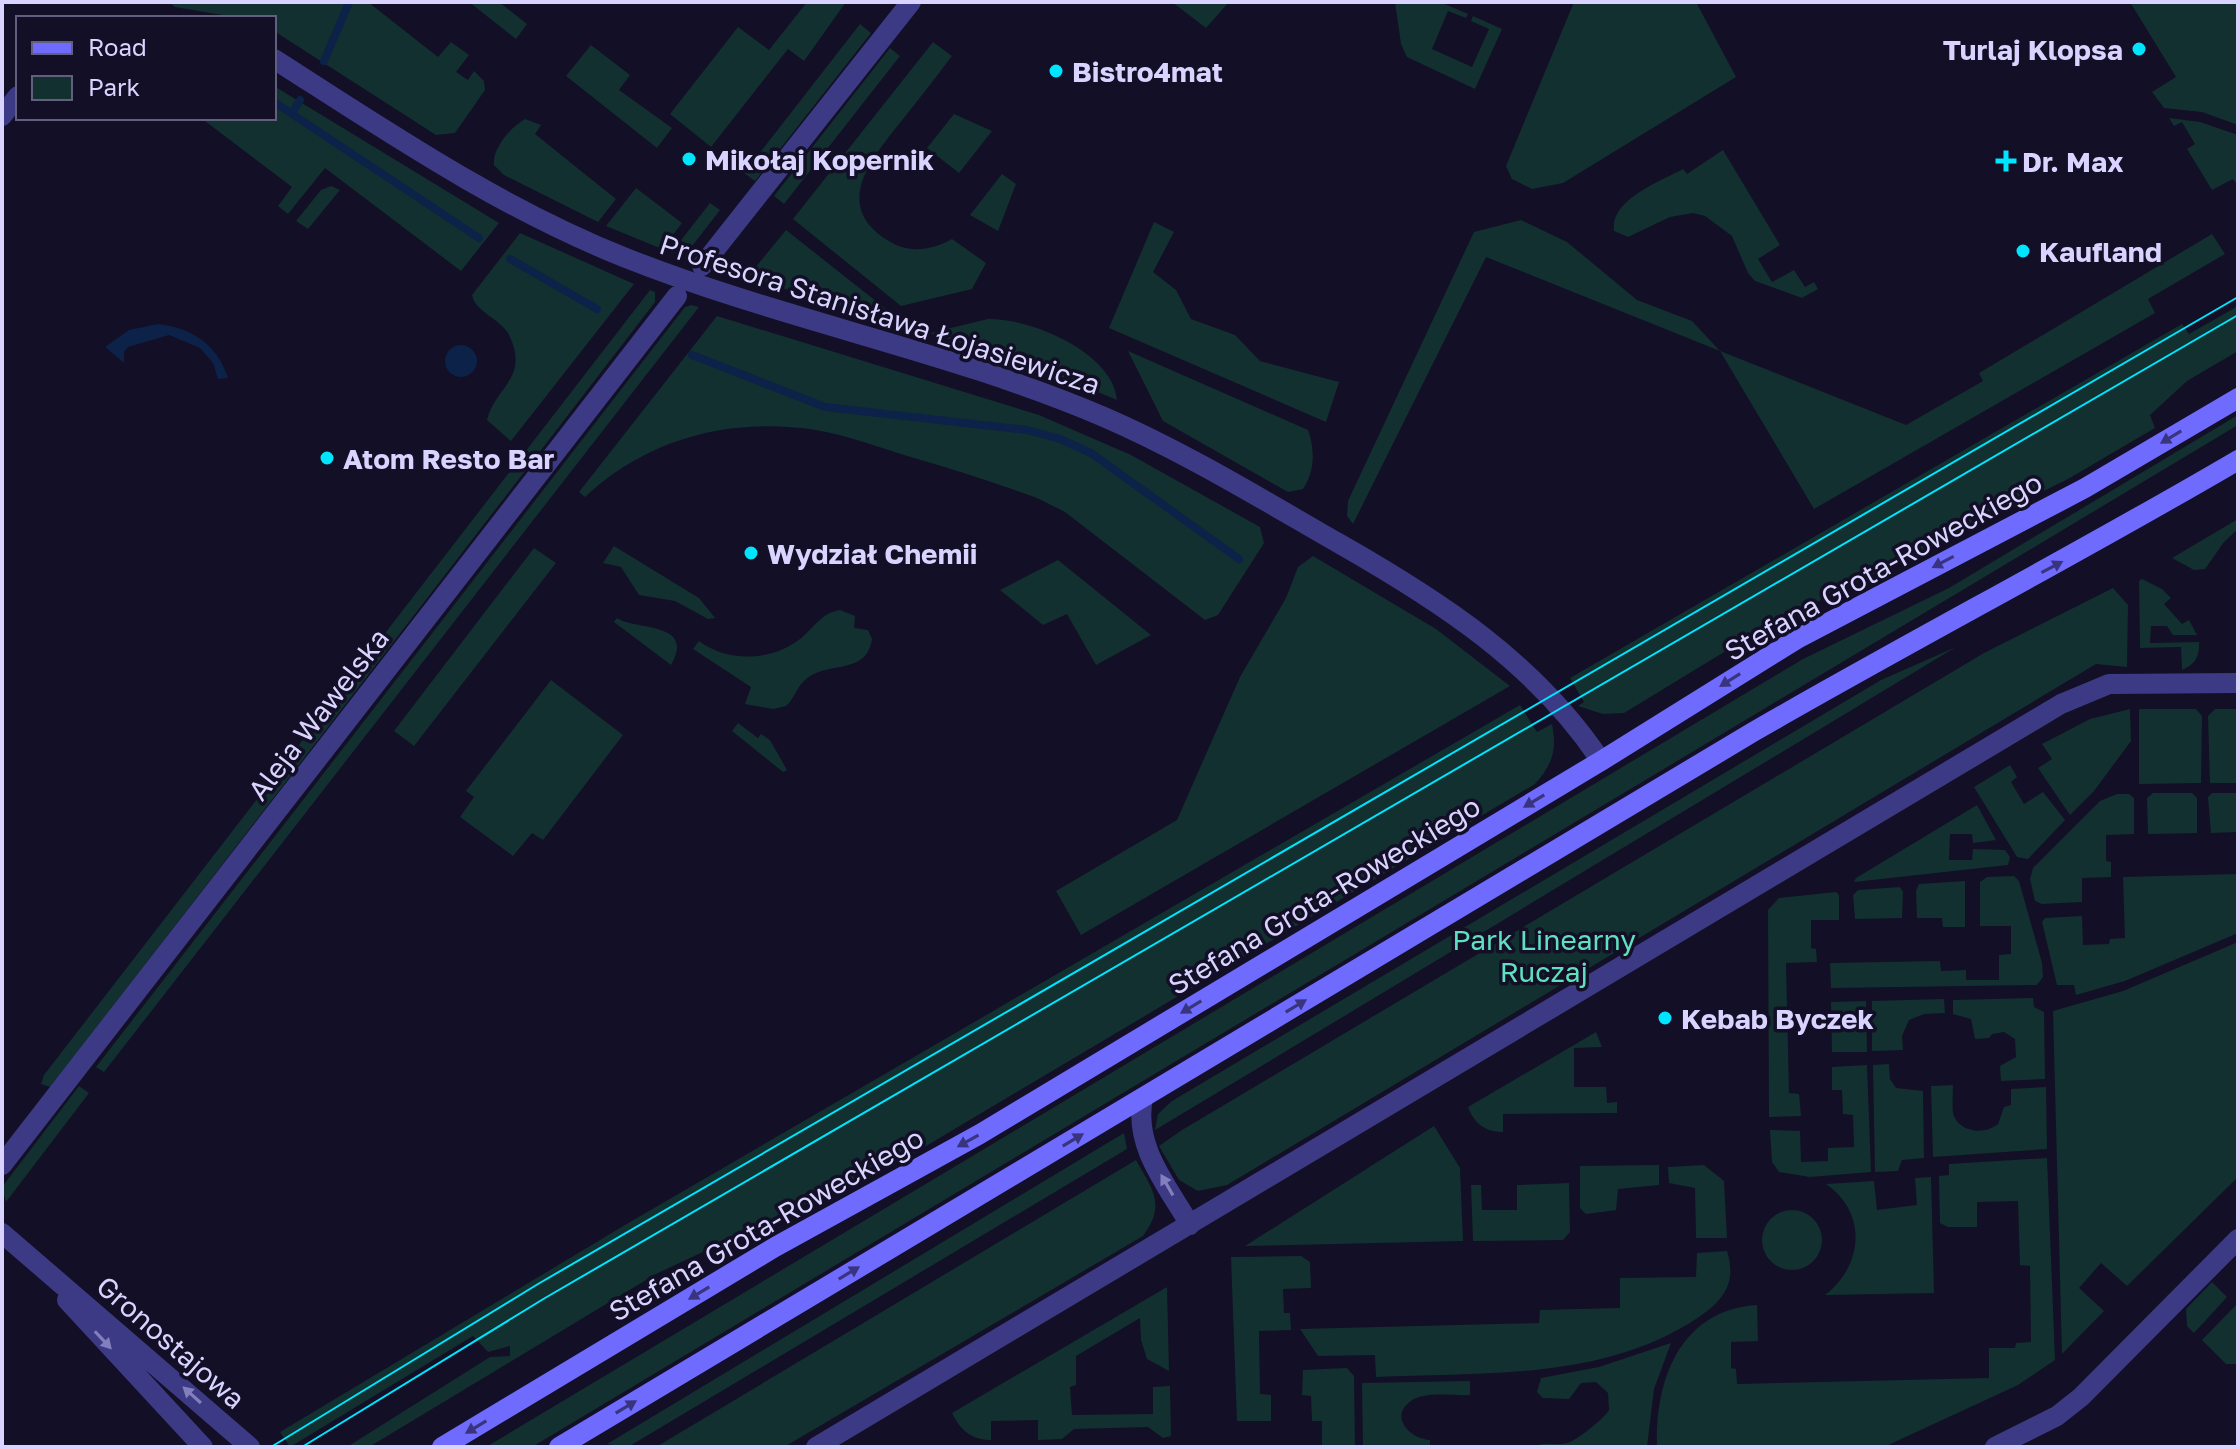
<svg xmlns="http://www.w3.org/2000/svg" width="2240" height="1449" font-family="'Golos Text',sans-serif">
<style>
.green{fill:#12302f}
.water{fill:#0c2248}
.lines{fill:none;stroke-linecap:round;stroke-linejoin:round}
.stream{stroke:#0c2248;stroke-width:8}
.pedestrian{stroke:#3d3a85;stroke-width:20}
.minor{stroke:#3d3a85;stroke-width:20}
.secondary{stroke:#6f6bff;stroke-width:20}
.tram{stroke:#00e5ff;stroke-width:2}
.oneway{fill:#38347d}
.oneway2{fill:#837fbc}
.poi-dot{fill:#00e5ff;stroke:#130f26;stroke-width:3}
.labels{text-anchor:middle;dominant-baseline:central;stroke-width:7;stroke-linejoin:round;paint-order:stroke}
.poi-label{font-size:28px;font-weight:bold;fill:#d9d4ff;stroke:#130f26;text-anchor:start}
.street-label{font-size:28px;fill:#d9d4ff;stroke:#130f26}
.park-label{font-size:28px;fill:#5fe0c0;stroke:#130f26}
</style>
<rect width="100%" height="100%" fill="#130f26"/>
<path class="green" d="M169 2H368L438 57 451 42 469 55 456 72 468 80 474 71 484 81 485 90 455 133 436 135 274 31V18H240L175 7Z
M469 2H499L527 24 516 39Z
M807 2H846L804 61 788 49 711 147 670 114 738 27 769 50Z
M1172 2H1229L1206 28Z
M1395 2H1440L1468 14 1466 18 1448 11 1432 49 1472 67 1489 29 1471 21 1473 16 1502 29 1475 89 1407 57 1401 44Z
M1574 2H1696L1736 77 1563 183 1532 189 1512 179 1506 166Z
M2130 2H2238V125L2202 112 2164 108 2152 92 2176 77Z
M860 24 871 33 755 181 744 173Z
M933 42 952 56C936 77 920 98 903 119 874 156 829 205 889 241 909 254 932 250 952 239L986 263 972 289 901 306 793 219Z
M591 45 630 75 619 90 672 128 657 148 566 76Z
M890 48 900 56 784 204 774 196Z
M274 86 499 223 461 271 325 168 288 214 278 206 292 187 201 118H274Z
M954 114 992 131 959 173 927 148Z
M2169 118 2200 122 2238 135V186L2233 179 2212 190 2187 149 2195 144 2182 122 2174 126Z
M525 119 541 125 535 134 616 199 598 222 504 175 494 165C492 148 511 127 525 119Z
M1723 150 1780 245 1758 259 1772 282 1794 270 1805 287 1814 282 1818 289 1802 298 1755 281 1748 273 1732 236 1705 216 1693 213 1670 217 1628 237 1614 231C1609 200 1661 181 1683 169L1687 174Z
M1002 174 1016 184 998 231 970 215Z
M331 186 340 190 308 229 296 221 321 190Z
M636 188 682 223 662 249 606 226Z
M710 203 720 210 689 250 671 253Z
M1521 220 1567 242 1637 300 1692 321 1720 351 1906 425 1983 381 1979 373 2212 234 2225 254 2148 299 2155 313 1814 509 1720 351 1486 257 1353 524 1347 516 1348 501 1474 232Z
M1154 222 1174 232 1153 272 1176 290 1191 319 1235 335 1260 361 1339 382 1326 422 1109 328Z
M786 230 886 309V310L880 315H870L753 279 750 274Z
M520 233 634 284 511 441 487 420C495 387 530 378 509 335 501 319 475 312 472 295Z
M650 290 655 292V302L51 1087 41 1084 44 1075Z
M691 305 699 307 104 1072 96 1067 685 307Z
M2238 306V351L2187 381 2150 415 2155 428 2068 479 1762 629 1624 713 1603 714 1578 706 1584 702 1570 678 2182 324 2189 334Z
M717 316 1039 415 1131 455 1260 527 1264 543 1218 615 1205 620 1065 512 1037 498C993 482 949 468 904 455 875 446 846 435 816 430 731 417 648 438 585 497L579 492Z
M988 319C1030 318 1113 352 1117 400L1040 368 930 333Z
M1128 351 1308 430C1315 450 1315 471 1303 489L1288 492 1163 421Z
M2238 415V425L532 1447H486L1803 659 1949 588Z
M2238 519V529L2224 542 2205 569 2194 570 2172 558Z
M614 546 699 598 715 618 708 619 675 601 639 595 621 567 603 563Z
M534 548 556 563 414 746 394 731Z
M1313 556 1436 629 1510 686 1081 935 1056 891 1177 820 1240 677 1286 598 1298 567Z
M1058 560 1151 635 1096 665 1067 614 1043 625 1000 590Z
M2142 579 2162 589 2171 598 2164 604 2182 624 2189 620 2197 635H2173L2167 626H2151L2150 643 2199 642C2200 656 2195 665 2182 670L2181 647 2140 648 2139 581Z
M2113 588 2128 605 2127 667 2096 664 1227 1185 1198 1191 1179 1180 1159 1146 1182 1130 1984 653Z
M840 610 855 616 854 628 868 630 872 639C867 676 827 660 805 680 797 687 794 699 786 706L773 709 745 704 751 687 693 649 699 641C728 663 772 661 800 639 814 628 821 613 840 610Z
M617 618C636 631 696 621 671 665L614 622Z
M1956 647 1225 1088 1155 1130 1158 1114 1172 1101 1881 680Z
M551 680 623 735 543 840 532 833 513 856 460 817 474 797 466 791Z
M1520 705 1537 732 1552 724C1557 750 1553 764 1535 784L916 1152 656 1274 369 1447H347L490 1357 510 1356V1346L488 1352 473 1336 290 1447 280 1432 630 1222Z
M2130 709 2131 741 2094 791 2070 815 2038 768 2052 759 2042 744 2090 719Z
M2139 709H2196L2202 716 2201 783 2139 784Z
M2215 709H2238V783H2210L2208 716Z
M738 723 758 738 761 734 770 740 787 770 783 772 732 731Z
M2010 765 2017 777 2011 782 2024 804 2043 792 2065 820 2028 859 2017 857 1974 787Z
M2153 793H2192L2197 798V833L2148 834 2147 798Z
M2212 793H2238V832L2211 833 2208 797Z
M2117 794H2129L2134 798V834L2106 835V861L2111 862V877L2082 878V902L2042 904 2035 901 2030 879 2033 868 2100 801Z
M1977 805 1996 840 1973 843 1972 834H1950L1949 860H1972L1973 849 2005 850 2010 857 2008 865 1854 882 1856 878Z
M2238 874V933L2125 981 2076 995 2074 985H2057L2042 922 2045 918 2082 916 2083 945 2109 944 2110 939 2125 938 2123 877Z
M2014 876 2019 881 2042 963 2043 977 2037 985 1831 988 1830 963 1940 961 1941 971 1966 970V980H1999V955L2011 954V926H1980V882L1987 877Z
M1965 881V927H1943L1942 918H1917L1916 891 1919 884Z
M1900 887 1903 892 1902 918 1855 919 1853 895 1858 890Z
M1836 892 1839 895V920H1811V948L1816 949 1817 962 1786 963 1789 1093 1799 1094 1801 1116 1769 1117 1768 910 1779 898Z
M2238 942V1177L2127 1286 2101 1263 2079 1288 2104 1311 2062 1354 2053 1011 2123 991Z
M2033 998 2034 1007 2044 1012 2045 1079 2001 1081 2000 1066 2016 1057 2015 1039 2004 1032 1992 1034 1989 1038 1975 1039 1971 1019 1953 1014V1000Z
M1944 999 1945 1013 1924 1014 1909 1020 1902 1036 1903 1050 1872 1051V1001Z
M1866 1001 1867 1052H1832L1831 1002Z
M1596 1032 1602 1047 1574 1048V1087H1606L1607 1103 1617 1102V1113L1503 1114V1132C1486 1132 1474 1124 1468 1107Z
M1889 1064 1890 1079 1896 1088 1923 1091 1924 1158 1902 1160 1898 1171 1875 1172 1873 1065Z
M1867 1065 1871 1172 1810 1177 1779 1172 1772 1162 1770 1130 1800 1131 1801 1162 1828 1161V1148L1854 1147 1853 1115 1843 1114 1842 1090H1832V1067Z
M1953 1085C1953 1094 1952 1104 1953 1113 1958 1133 1985 1135 1998 1124L2004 1107 2011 1105V1089L2046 1087 2047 1149 1933 1157 1931 1086Z
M79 1086 89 1093 6 1202 2 1187Z
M1434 1126 1460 1168 1463 1241 1245 1246Z
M1124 1133 1127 1149 628 1447 607 1444Z
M2047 1158 2055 1360 2018 1385 1884 1447H1657C1655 1378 1681 1310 1757 1305L1758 1341 1731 1342V1368L1736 1369 1737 1384 1989 1378V1348H2015L2016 1343 2031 1342 2030 1266 2020 1265 2018 1201 1977 1202V1227H1948L1940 1223 1939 1176 1949 1175V1164Z
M1136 1160C1153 1190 1166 1205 1143 1236L784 1447H656Z
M1659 1165V1185L1618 1189 1616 1210 1586 1214 1580 1208V1166Z
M1704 1165 1724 1181 1727 1238H1696L1695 1188 1669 1183 1668 1167Z
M1931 1177 1934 1293 1825 1295C1863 1266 1868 1213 1826 1184L1874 1181 1877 1210 1917 1205 1915 1178Z
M1569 1183 1570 1232 1563 1240 1473 1241 1471 1185H1481L1482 1210H1517V1185Z
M1762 1240a30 30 0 1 1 60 0a30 30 0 1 1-60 0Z
M1727 1251C1737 1282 1724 1300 1699 1317 1604 1381 1485 1372 1376 1377L1375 1355 1318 1356 1300 1329 1539 1323 1540 1310 1620 1308V1278L1696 1277 1697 1253Z
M1301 1256 1310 1262 1311 1288 1283 1289 1284 1313H1290L1291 1330 1259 1331 1260 1394 1271 1395V1421H1237L1231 1257Z
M2212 1282 2227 1297 2194 1333 2187 1326 2186 1309Z
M1167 1287 1169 1371 1147 1359 1141 1340 1140 1318 1076 1356V1385L1070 1387 1072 1415 1153 1414V1387L1170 1386 1171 1436 1163 1438 1148 1427 1074 1429 1062 1439 1038 1440V1420L991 1421V1440C972 1440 960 1430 952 1413Z
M2238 1303V1364H2226L2202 1340Z
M1671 1343 1654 1389 1647 1447H1533C1544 1440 1559 1447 1570 1442 1578 1439 1606 1417 1609 1410L1608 1393 1596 1382 1581 1383 1569 1399 1543 1398 1537 1392 1541 1378 1599 1367Z
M1347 1368 1354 1376 1355 1447H1322V1421H1312L1311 1396 1302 1395 1303 1370Z
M1470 1381V1395C1454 1396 1425 1391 1411 1401 1388 1417 1411 1439 1430 1440V1447H1363L1362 1383Z"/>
<path class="water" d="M158 324C192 328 217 344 228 378L218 379 213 363 200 348 169 335 128 347 124 352V363L105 347 129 330Z
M445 361a16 16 0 1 1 32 0a16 16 0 1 1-32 0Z"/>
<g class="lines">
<path class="stream" d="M324 61 348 5
M274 102 479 238
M292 113 300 100
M510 259 597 309
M692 355 825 407 1027 430 1060 439 1091 453 1239 559"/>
<path class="pedestrian" d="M702 266 911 2
M2 1165 677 296"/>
<path class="minor" d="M274 59C388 132 500 208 626 258 782 320 950 351 1104 417 1185 452 1263 500 1340 544 1440 601 1536 663 1601 761
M2 116 18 96
M1143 1098C1133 1146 1167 1185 1190 1225
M2 1233 250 1447
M67 1300 203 1447
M816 1447 2061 704 2109 684 2238 683
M1995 1447 2057 1416 2081 1397 2238 1239"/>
<path class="secondary" d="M442 1447 775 1247 980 1134 1601 761 1797 639 2085 488 2238 398
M559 1447 1753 732C1914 639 2078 554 2238 460"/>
<path class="tram" d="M271 1447 538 1284 2238 297
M302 1447 545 1298 2238 315"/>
</g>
<defs><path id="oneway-solid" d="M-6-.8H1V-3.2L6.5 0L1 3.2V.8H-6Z" transform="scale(2)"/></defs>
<g class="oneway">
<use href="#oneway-solid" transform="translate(2171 437) rotate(149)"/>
<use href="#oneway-solid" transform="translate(1943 562) rotate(152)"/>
<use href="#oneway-solid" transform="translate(2052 567) rotate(-28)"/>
<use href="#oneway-solid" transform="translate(1730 680) rotate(148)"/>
<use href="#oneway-solid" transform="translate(1534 801) rotate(149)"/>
<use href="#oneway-solid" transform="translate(1296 1006) rotate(-31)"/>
<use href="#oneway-solid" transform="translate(1191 1007) rotate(149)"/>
<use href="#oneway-solid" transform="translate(1073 1140) rotate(-31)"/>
<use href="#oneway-solid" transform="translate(968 1141) rotate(151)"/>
<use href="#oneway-solid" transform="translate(849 1273) rotate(-31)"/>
<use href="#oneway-solid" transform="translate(699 1293) rotate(149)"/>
<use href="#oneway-solid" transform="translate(626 1407) rotate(-31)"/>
<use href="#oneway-solid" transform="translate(476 1427) rotate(149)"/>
</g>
<g class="oneway2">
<use href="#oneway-solid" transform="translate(1167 1185) rotate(-120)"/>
<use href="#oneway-solid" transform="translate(103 1340) rotate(47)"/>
<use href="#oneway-solid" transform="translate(192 1395) rotate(-138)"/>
</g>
<g class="poi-dot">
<circle cx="2139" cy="49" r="8"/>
<circle cx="1056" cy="71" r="8"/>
<circle cx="689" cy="159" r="8"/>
<path d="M2002 149h8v8h8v8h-8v8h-8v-8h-8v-8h8z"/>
<circle cx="2023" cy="251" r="8"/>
<circle cx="327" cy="458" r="8"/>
<circle cx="751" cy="553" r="8"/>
<circle cx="1665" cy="1018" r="8"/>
</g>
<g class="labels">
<g class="poi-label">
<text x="2123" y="49" text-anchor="end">Turlaj Klopsa</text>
<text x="1072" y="71">Bistro4mat</text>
<text x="705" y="159">Mikołaj Kopernik</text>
<text x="2022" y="161">Dr. Max</text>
<text x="2039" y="251">Kaufland</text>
<text x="343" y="458">Atom Resto Bar</text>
<text x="767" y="553">Wydział Chemii</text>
<text x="1681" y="1018">Kebab Byczek</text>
</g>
<g class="street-label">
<text transform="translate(880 314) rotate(18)">Profesora Stanisława Łojasiewicza</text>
<text transform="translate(1883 566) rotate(-29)">Stefana Grota-Roweckiego</text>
<text transform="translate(318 714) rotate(-52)">Aleja Wawelska</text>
<text transform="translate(1324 895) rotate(-31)">Stefana Grota-Roweckiego</text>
<text transform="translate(766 1224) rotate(-30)">Stefana Grota-Roweckiego</text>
<text transform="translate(171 1342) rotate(41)">Gronostajowa</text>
</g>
<g class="park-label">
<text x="1544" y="939">Park Linearny<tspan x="1544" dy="32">Ruczaj</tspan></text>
</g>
</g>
<rect width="2240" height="1449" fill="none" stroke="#d9d4ff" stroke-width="8"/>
<rect x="16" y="16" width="260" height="104" fill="#130f26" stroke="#625e7d" stroke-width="2"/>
<rect x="32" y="42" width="40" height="12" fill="#6f6bff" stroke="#625e7d" stroke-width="2"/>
<text x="88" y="56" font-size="24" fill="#d9d4ff">Road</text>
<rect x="32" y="76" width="40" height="24" fill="#12302f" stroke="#625e7d" stroke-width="2"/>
<text x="88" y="96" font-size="24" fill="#d9d4ff">Park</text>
</svg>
